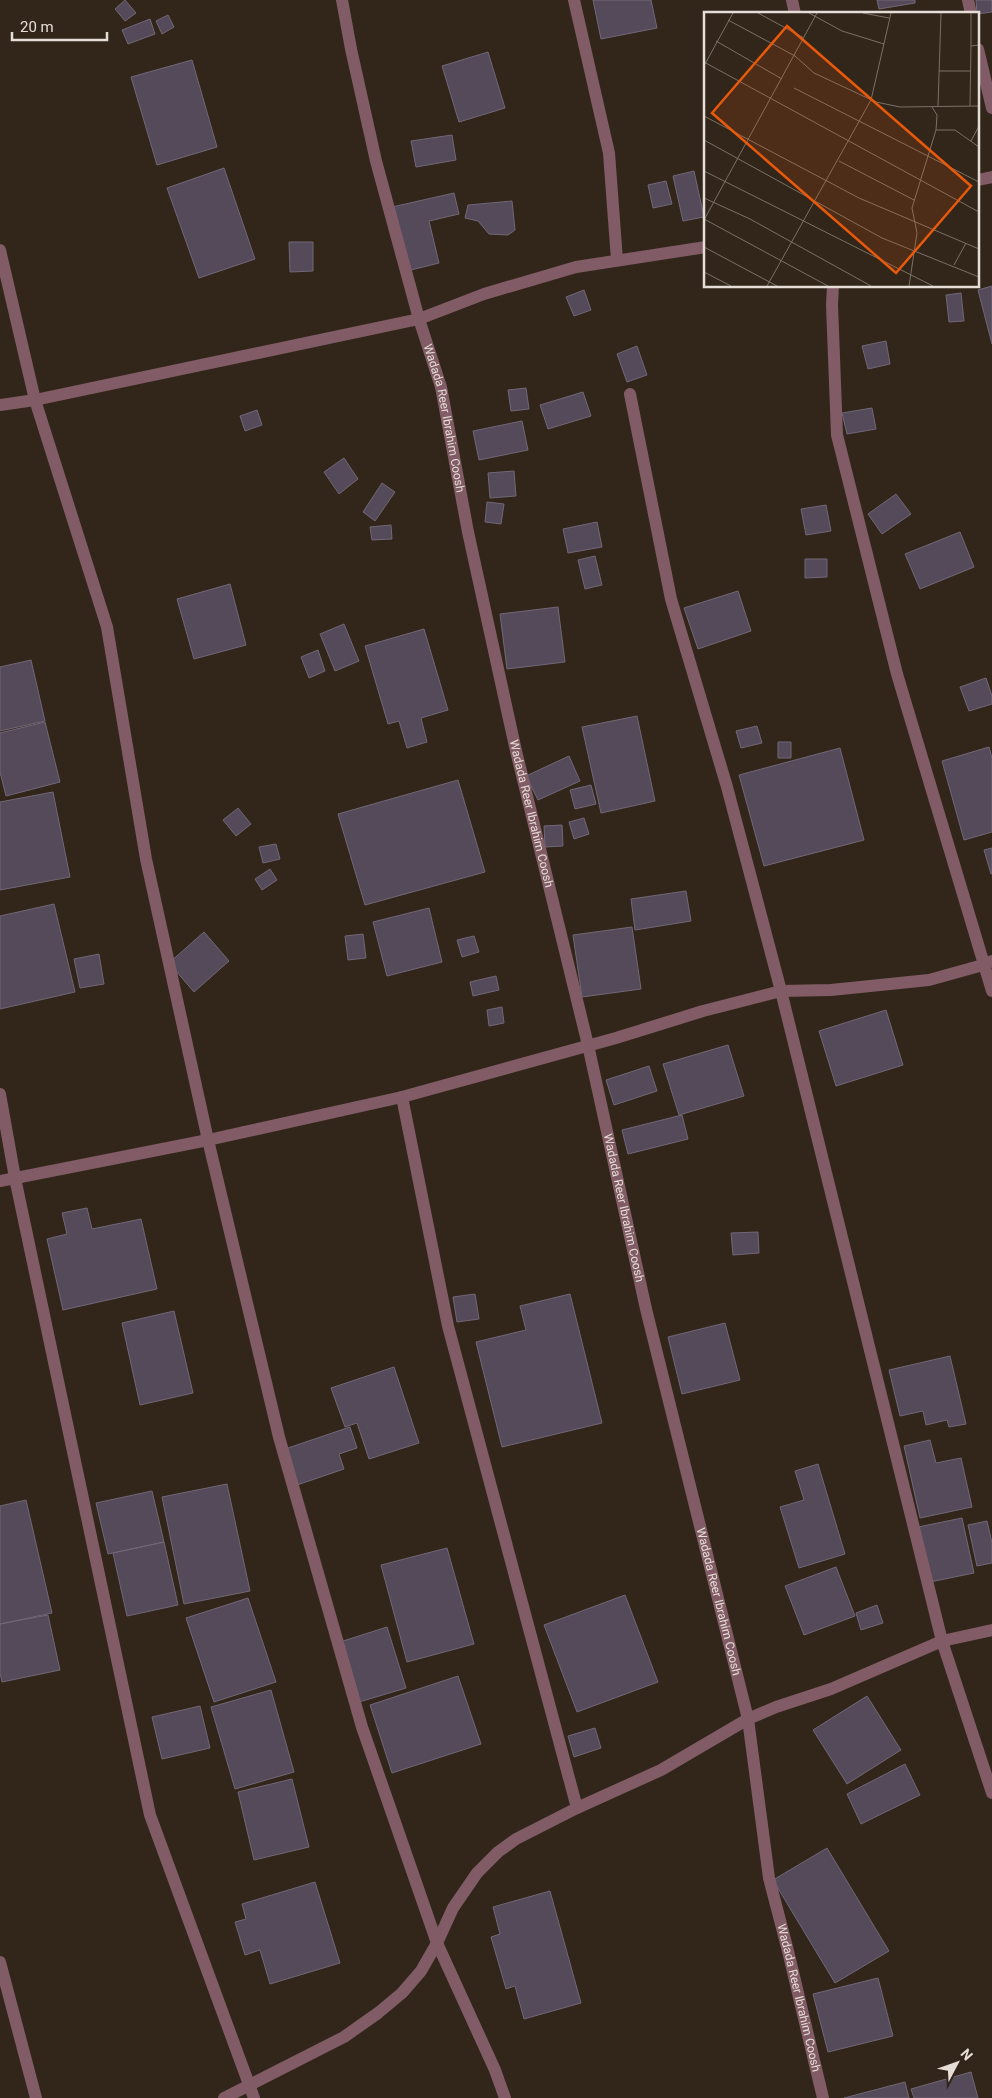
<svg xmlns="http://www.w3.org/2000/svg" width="992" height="2098" font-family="Roboto,sans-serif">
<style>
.building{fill:#544a5a;stroke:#716777}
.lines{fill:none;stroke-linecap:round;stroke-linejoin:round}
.minor{stroke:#815c66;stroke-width:12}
.labels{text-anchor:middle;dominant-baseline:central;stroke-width:4;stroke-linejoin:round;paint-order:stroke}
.street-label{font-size:12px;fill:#e6ded6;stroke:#32261a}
.inset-road{fill:none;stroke:#7a7065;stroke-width:1}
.view{fill:#e8590c;fill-opacity:0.15;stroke:#e8590c;stroke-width:2.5}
.inset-edge{fill:none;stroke:#e6ded6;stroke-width:2.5}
</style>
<rect width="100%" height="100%" fill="#32261a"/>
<path class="building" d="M125 0 136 13 125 21 115 9Z
M593 0H651L657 28 601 39Z
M877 0H915V3L879 9Z
M976 0H992V12L977 14Z
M168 15 174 27 162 34 156 21Z
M150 19 155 34 128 44 122 30Z
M488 52 505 108 459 122 442 66Z
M192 60 217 147 157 165 131 77Z
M452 135 456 160 416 167 411 141Z
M224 168 255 259 199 278 167 188Z
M694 171 704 217 683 221 673 176Z
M666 181 672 204 653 208 648 185Z
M454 193 459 214 429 221 439 263 407 271 392 207Z
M512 201 515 230 508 235 489 234 478 221 465 218 468 205Z
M289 242H313V271L290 272Z
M992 286V344L978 290Z
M584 290 591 310 574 316 566 297Z
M961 293 964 321 949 322 946 295Z
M886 341 890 364 868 369 862 346Z
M637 346 647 375 627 382 617 354Z
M526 388 529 409 511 411 508 390Z
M583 392 591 416 548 429 540 405Z
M872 408 876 429 847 434 842 413Z
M257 410 262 425 245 431 240 416Z
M522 421 528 450 479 460 473 431Z
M344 458 358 479 339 494 324 472Z
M514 471 516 496 490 498 488 473Z
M382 483 395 492 375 521 363 512Z
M896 494 911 514 882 534 868 514Z
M487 502 504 504 501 524 485 522Z
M826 505 831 531 806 535 801 509Z
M597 522 602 547 568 553 563 529Z
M391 525 392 539 372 540 370 527Z
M960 532 974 567 920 589 905 554Z
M595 556 602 585 585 589 578 560Z
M805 559H827V577L805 578Z
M230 584 246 645 194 659 177 599Z
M738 591 751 631 698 649 684 608Z
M558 607 565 662 507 669 500 614Z
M344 624 359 661 335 671 320 634Z
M424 629 448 710 421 718 427 742 407 748 399 721 388 724 365 646Z
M318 650 325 671 309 678 301 657Z
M31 660 45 721 0 731V667Z
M986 678 992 696V704L969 711 960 687Z
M637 716 655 801 601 813 582 727Z
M45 722 60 782 6 796 0 772V733Z
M757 726 762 743 741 748 736 731Z
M778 742H791V758H778Z
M989 747 992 758V832L964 840 942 761Z
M840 748 864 840 764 866 739 775Z
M569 756 580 781 538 800 526 776Z
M458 780 485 872 365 905 338 814Z
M591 785 596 804 575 809 570 790Z
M53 792 70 877 0 890V802Z
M238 808 251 824 236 836 223 820Z
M584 818 589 834 574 839 569 822Z
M562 825 563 846 545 847 544 826Z
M276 844 280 859 263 863 259 847Z
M992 848V874H991L984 850Z
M270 869 277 880 262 890 255 879Z
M686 891 691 921 635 930 631 899Z
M54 904 75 992 0 1009V916Z
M429 908 442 962 387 976 373 922Z
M632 927 641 989 582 997 573 935Z
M204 932 229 961 194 992 169 963Z
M363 934 366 958 348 960 345 936Z
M474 936 479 952 462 957 457 940Z
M99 954 104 984 80 988 74 959Z
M496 976 499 990 473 996 470 982Z
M502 1007 504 1023 489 1026 487 1010Z
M886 1010 903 1065 836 1086 819 1031Z
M728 1045 744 1096 679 1115 663 1064Z
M649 1066 657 1091 614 1105 606 1080Z
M682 1115 688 1139 628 1154 622 1130Z
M87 1208 92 1229 141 1219 157 1289 63 1310 47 1239 67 1234 62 1213Z
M758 1232 759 1253 733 1255 731 1233Z
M475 1294 479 1319 457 1322 453 1297Z
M570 1294 602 1423 502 1447 476 1342 526 1330 520 1306Z
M174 1311 193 1393 140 1405 122 1323Z
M725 1323 740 1380 682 1394 668 1337Z
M950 1356 966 1424 949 1427 947 1420 926 1425 923 1411 900 1416 889 1370Z
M394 1367 419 1443 369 1459 357 1423 345 1427 331 1388Z
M350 1427 357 1448 339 1454 344 1469 297 1485 285 1449Z
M930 1440 936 1463 961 1458 972 1507 920 1518 904 1446Z
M818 1464 845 1554 799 1568 780 1507 804 1500 795 1471Z
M227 1484 250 1591 184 1604 162 1497Z
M152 1491 164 1542 108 1554 96 1503Z
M26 1500 52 1613 0 1624V1506Z
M962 1518 974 1573 930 1582 918 1527Z
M987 1521 992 1543V1563L977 1566 968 1525Z
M164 1542 178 1605 127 1616 113 1553Z
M447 1548 474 1644 407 1662 381 1565Z
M836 1567 855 1616 804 1635 785 1586Z
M625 1595 658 1682 577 1712 544 1625Z
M248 1598 276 1682 214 1702 186 1618Z
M877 1605 883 1623 861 1630 856 1613Z
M48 1615 60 1670 2 1682 0 1673V1624Z
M387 1627 406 1688 359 1702 340 1642Z
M458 1676 481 1744 392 1773 370 1705Z
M271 1690 294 1772 235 1789 211 1707Z
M867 1696 901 1750 847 1784 813 1730Z
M200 1706 210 1748 162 1759 152 1717Z
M595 1728 601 1748 574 1757 568 1736Z
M905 1764 920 1795 861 1824 847 1794Z
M292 1779 309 1847 254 1860 238 1792Z
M827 1848 889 1951 835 1983 773 1880Z
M315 1882 340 1963 270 1984 260 1950 245 1955 235 1922 246 1919 242 1904Z
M550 1891 581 2003 524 2019 515 1986 506 1989 491 1937 500 1934 493 1907Z
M878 1978 893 2036 828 2052 813 1994Z
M971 2072 978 2098H914L911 2089Z
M905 2082 909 2098H844Z"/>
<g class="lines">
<g class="minor">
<path id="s1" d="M342 0 351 49 376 161 419 319 441 387 468 532 516 751 588 1045 646 1309 748 1719 769 1878 788 1951 823 2098"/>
<path d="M574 0 609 153 617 260"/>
<path d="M792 0 795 14"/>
<path d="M968 0 971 14"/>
<path d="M978 49 992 108"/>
<path d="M978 180 992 177"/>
<path d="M0 250 35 400 107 627 146 859 208 1140 279 1437 362 1727 437 1943 495 2070 505 2098"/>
<path d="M833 286 832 305 837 435 897 674 992 991"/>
<path d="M630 394 671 599 727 787 781 991 942 1641 992 1793"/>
<path d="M0 405 35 400 419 319 484 294 576 267 706 247"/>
<path d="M0 1094 15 1178 150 1815 254 2098"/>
<path d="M402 1097 448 1326 577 1808"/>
<path d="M0 1181 208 1140 402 1097 616 1038 703 1011 781 991 831 990 929 980 983 965 992 961"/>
<path d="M0 1962 36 2098"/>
<path d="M224 2098 344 2037 378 2013 402 1993 421 1971 437 1943 453 1908 477 1873 498 1852 516 1839 577 1808 661 1770 748 1719 776 1707 831 1689 942 1641 992 1630"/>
</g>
</g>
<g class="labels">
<g class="street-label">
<text stroke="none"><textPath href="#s1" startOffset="431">Wadada Reer Ibrahim Coosh</textPath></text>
<text stroke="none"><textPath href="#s1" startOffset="836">Wadada Reer Ibrahim Coosh</textPath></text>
<text stroke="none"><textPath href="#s1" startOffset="1241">Wadada Reer Ibrahim Coosh</textPath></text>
<text stroke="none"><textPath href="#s1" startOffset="1646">Wadada Reer Ibrahim Coosh</textPath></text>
<text stroke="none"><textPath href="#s1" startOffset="2051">Wadada Reer Ibrahim Coosh</textPath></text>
</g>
</g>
<g transform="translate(704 12)">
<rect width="275" height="275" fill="#32261a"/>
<path class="inset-road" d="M54 1 100 26M105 1 138 19 180 32M159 1 185 6M24 8 91 44 110 61 172 90 196 95 275 94M12 29 78 67M267 34V1M0 50 275 200M1 52 29 1M235 59H267M90 76 275 170M234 94 237 1M266 94 267 34 275 33M0 104 155 186 275 237M232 118H251L275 135M0 128 178 226 275 265M267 129 275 114M135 149 210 188M0 159 229 274M0 186 46 207 167 274M0 207 124 274M0 208 113 1M0 235 73 274M250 253 262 231M0 260 27 274M63 274 167 88 187 1M205 274 213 221 208 196 232 118 233 103 228 95"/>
<path class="view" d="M83 14 267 174 192 261 8 101Z"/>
<rect width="275" height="275" class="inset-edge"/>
</g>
<g transform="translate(957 2063) rotate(49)" stroke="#32261a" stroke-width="4" paint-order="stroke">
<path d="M0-4L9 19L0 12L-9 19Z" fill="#e6ded6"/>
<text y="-8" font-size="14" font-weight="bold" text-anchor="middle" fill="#e6ded6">N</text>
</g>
<path d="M12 32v8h95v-8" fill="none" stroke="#e6ded6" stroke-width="2.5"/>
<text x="20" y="32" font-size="15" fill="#e6ded6" stroke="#32261a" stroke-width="4" paint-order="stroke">20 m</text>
</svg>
